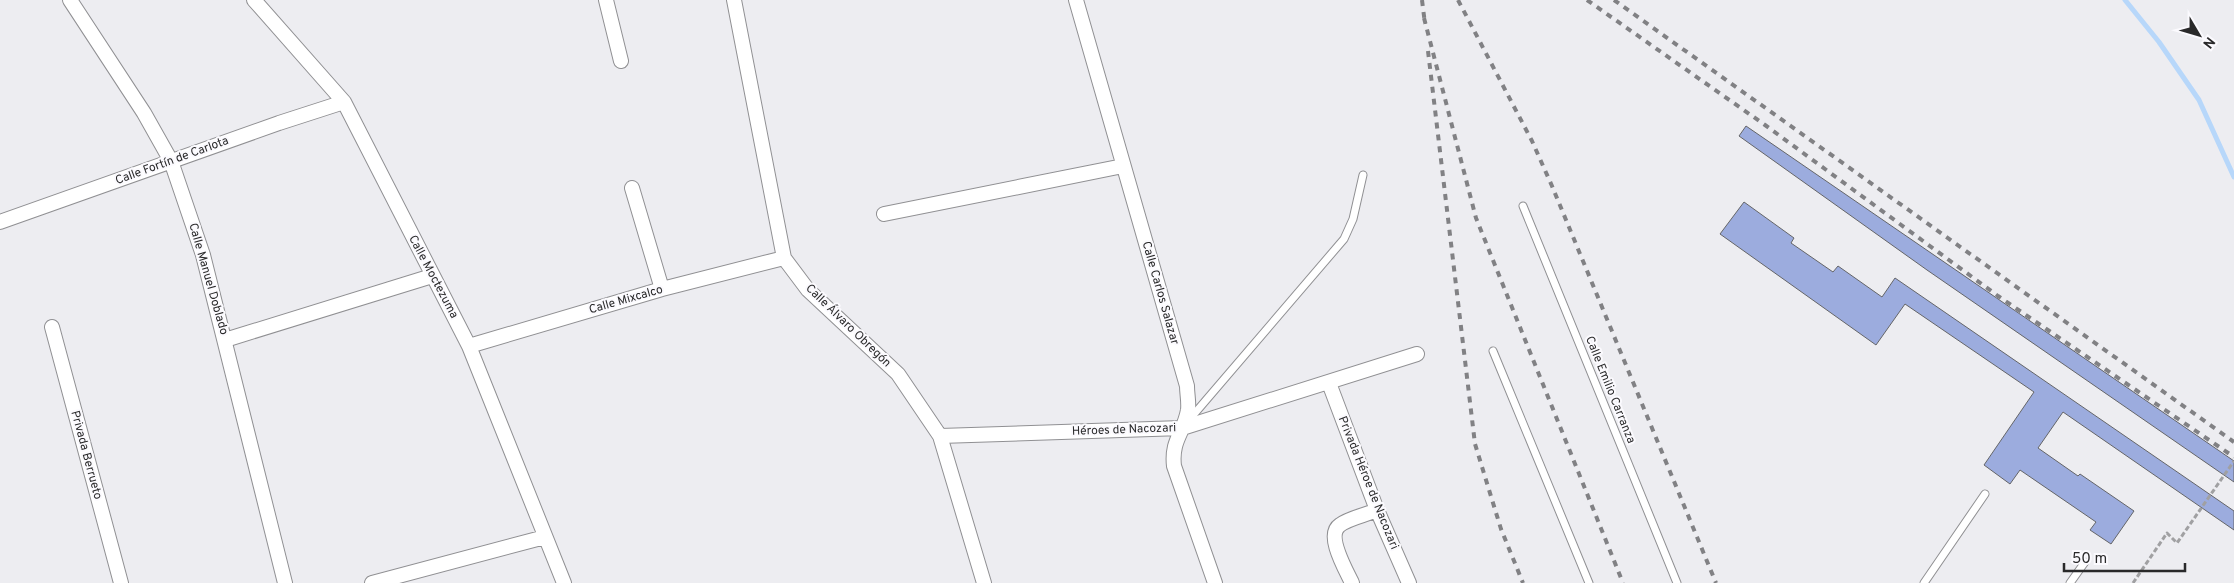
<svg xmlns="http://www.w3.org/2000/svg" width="2234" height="583" font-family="Overpass,sans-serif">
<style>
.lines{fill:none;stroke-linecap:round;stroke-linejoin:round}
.stream{stroke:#b7d7fa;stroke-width:5}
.building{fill:#9cacde;stroke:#646568}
.service-casing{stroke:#909093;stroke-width:9}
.minor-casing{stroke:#909093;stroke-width:16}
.path{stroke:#a0a0a2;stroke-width:3;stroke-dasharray:5 2.5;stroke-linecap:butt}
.service{stroke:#fff;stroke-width:7}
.minor{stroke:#fff;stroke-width:14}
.rail{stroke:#818184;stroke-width:4;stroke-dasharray:6 6;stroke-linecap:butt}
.labels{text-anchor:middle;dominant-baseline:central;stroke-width:4;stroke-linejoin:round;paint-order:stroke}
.street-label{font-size:12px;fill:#29292a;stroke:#fbfafe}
</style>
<rect width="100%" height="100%" fill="#ededf1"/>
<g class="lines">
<path class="stream" d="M2125 0 2159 42 2199 100 2234 177"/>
</g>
<path class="building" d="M1746 126 2234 461V482L1927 270 1739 136Z
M1744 202 1794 238 1791 243 1833 272 1838 266 1882 297 1895 278 2234 511V530L2063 412 2038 448 2078 476 2080 474 2134 511 2111 544 2090 530 2096 522 2020 470 2010 484 1984 465 2034 392 1905 304 1876 345 1720 234Z"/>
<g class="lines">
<g class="service-casing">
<path id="service" d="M1523 206 1677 583
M1493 351 1589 583
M1189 420 1344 239 1353 219 1363 175
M1924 583 1985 494
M2070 583 2085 562"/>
</g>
<g class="minor-casing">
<path id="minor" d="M70 0 144 113 171 161 203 255 285 583
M254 0 344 102 469 346 564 583
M606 0 621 61
M734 0 784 258 808 290 898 374 940 436 984 583
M1076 0 1187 386C1187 394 1189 402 1188 410 1184 433 1171 440 1174 466L1215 583
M632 188 662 289
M884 214 1123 166
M0 222 279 123 344 102
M52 327 121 583
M225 340 432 276
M469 346 662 289 784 258
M1329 383 1377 510 1409 583
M940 436 1182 428 1417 354
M372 583 545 537
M1352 583C1346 570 1325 535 1340 525 1349 518 1366 515 1377 510"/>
</g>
<path class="path" d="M2133 583 2167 533 2177 543 2234 461"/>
<use href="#service" class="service"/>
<use href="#minor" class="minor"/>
<path class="rail" d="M1422 0 1425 24
M1458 0 1532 141 1552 186 1716 583
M1587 0 1765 125 1998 296 2234 457
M1614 0 2234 442
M1424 18 1476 218 1623 583
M1428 51 1475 444 1501 529 1523 583"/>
</g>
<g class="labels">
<g class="street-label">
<text transform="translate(172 161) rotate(-20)">Calle Fortín de Carlota</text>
<text transform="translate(433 277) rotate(62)">Calle Moctezuma</text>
<text transform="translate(208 279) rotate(74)">Calle Manuel Doblado</text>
<text transform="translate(1160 293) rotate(74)">Calle Carlos Salazar</text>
<text transform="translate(626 300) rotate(-16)">Calle Mixcalco</text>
<text transform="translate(848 326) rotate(44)">Calle Álvaro Obregón</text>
<text transform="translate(1610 390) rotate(68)">Calle Emilio Carranza</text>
<text transform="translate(1124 430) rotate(-2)">Héroes de Nacozari</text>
<text transform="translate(86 455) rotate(75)">Privada Berrueto</text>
<text transform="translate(1368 483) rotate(68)">Privada Héroe de Nacozari</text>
</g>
</g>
<g transform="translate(2199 35) rotate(128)" stroke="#fbfafe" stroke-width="4" paint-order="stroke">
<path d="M0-4L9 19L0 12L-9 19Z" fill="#29292a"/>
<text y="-8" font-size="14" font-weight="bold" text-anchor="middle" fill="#29292a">N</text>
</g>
<path d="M2064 563v8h121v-8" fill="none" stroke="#29292a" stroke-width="2.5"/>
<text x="2072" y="563" font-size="15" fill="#29292a" stroke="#fbfafe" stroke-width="4" paint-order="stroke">50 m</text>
</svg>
